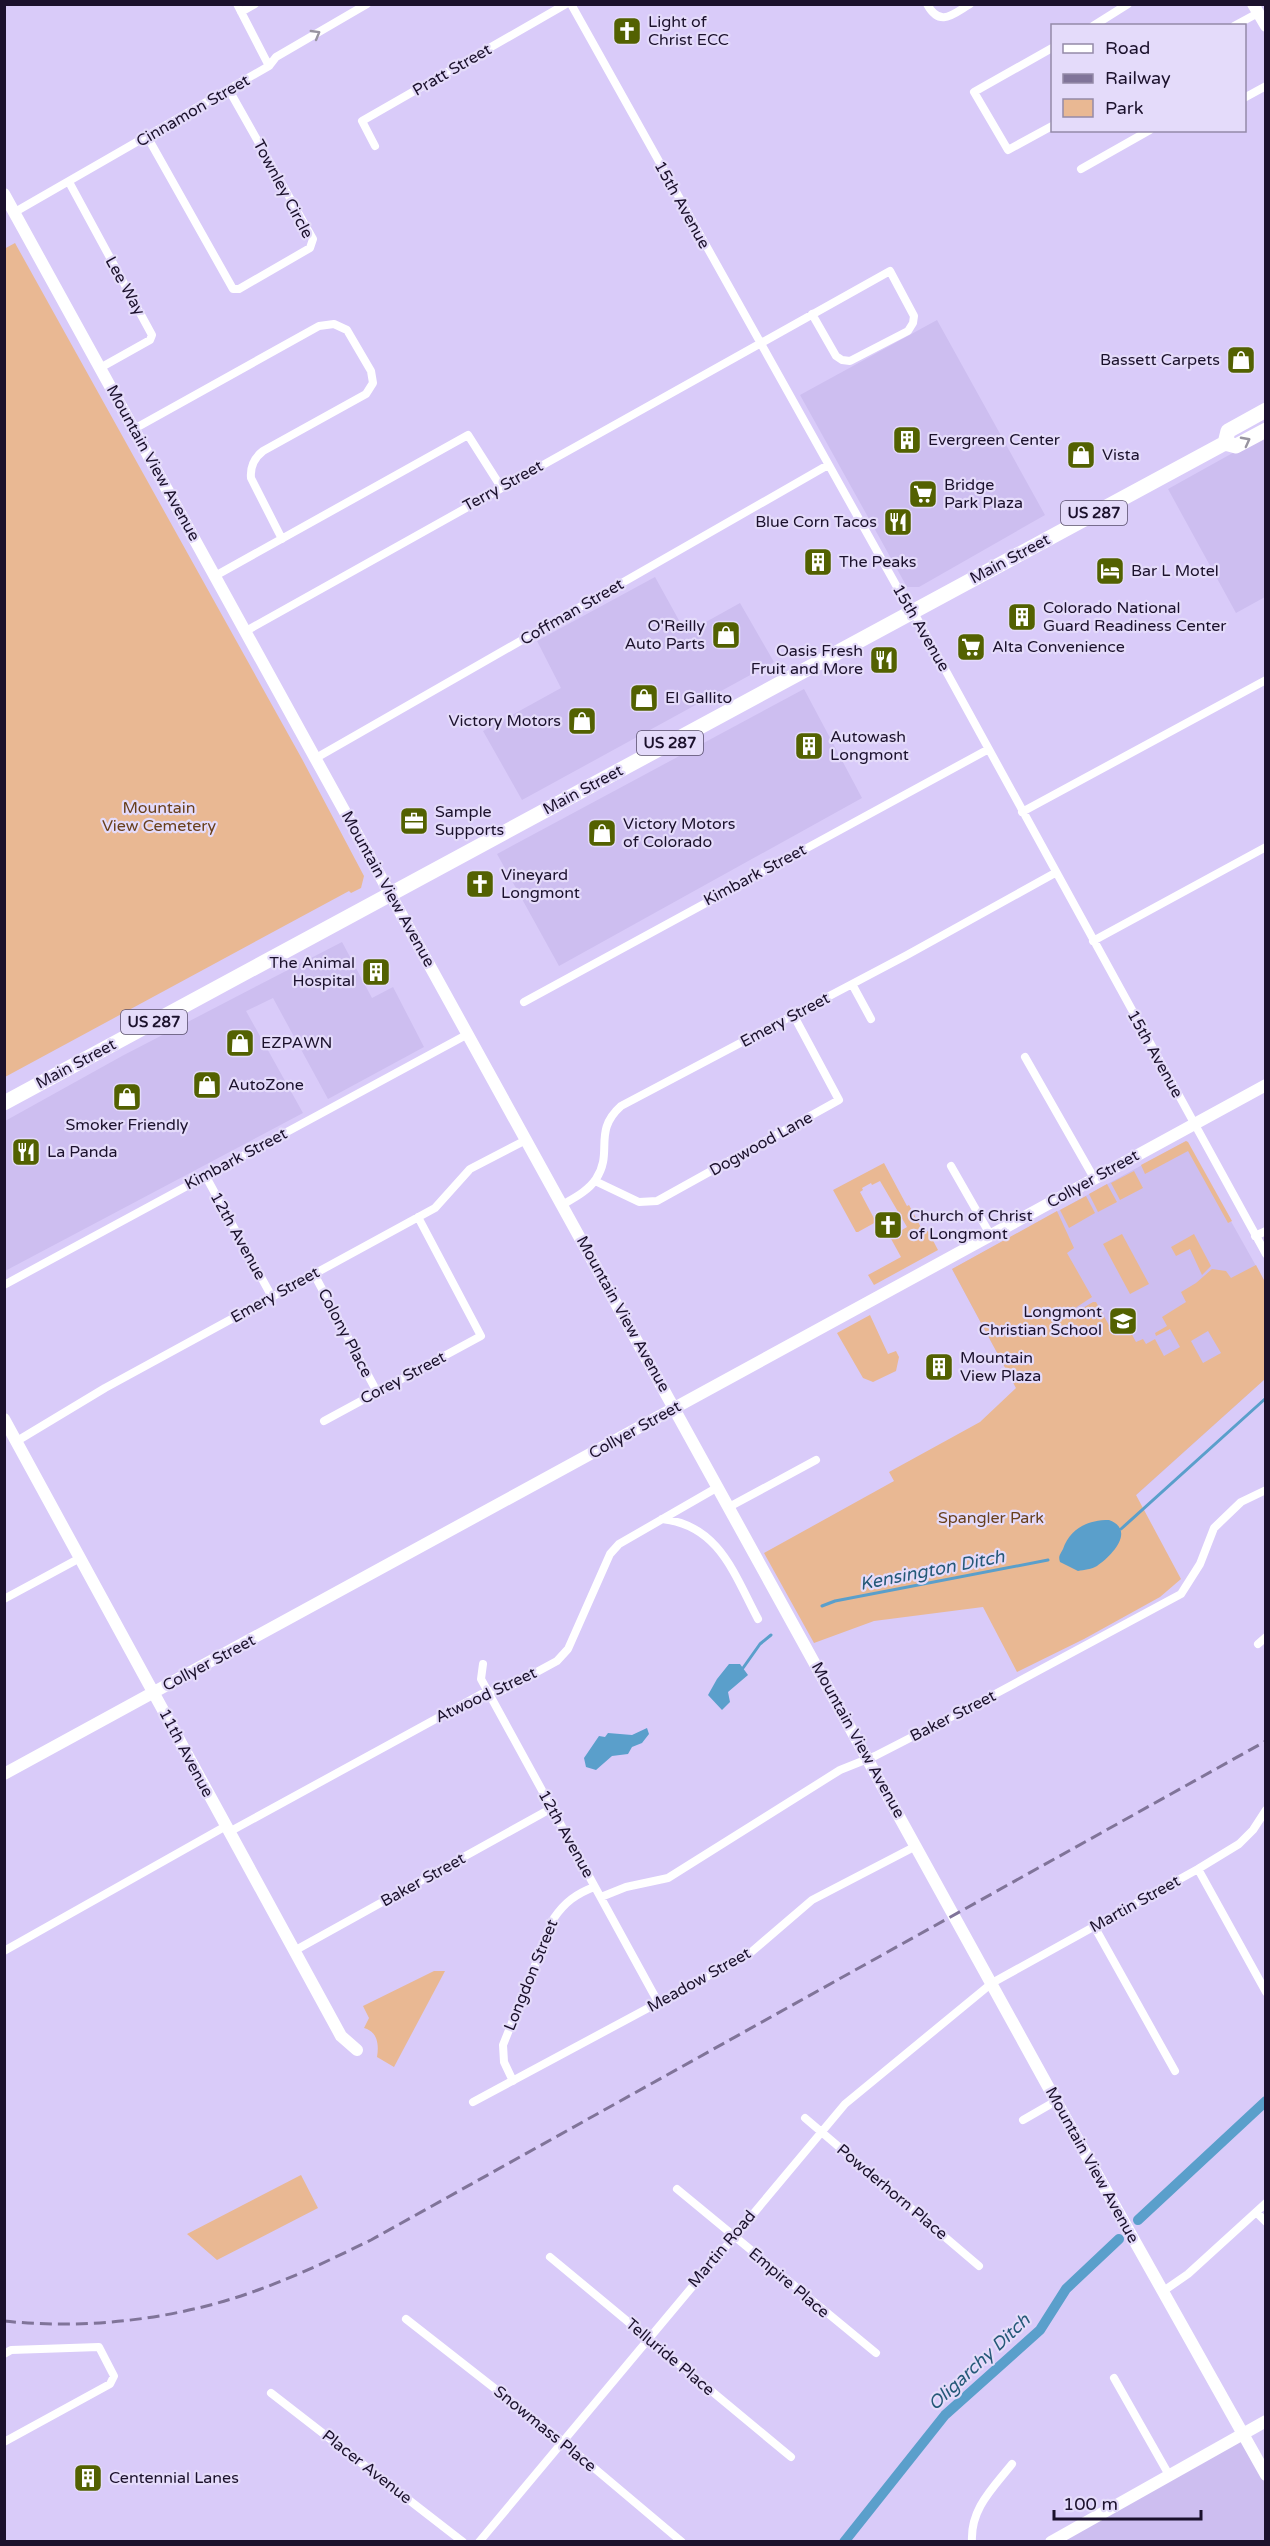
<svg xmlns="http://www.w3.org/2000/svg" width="1270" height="2546" font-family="'Varela Round',sans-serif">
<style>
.built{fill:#cdbef0}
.green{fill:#e9b893;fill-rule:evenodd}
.water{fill:#5a9fcb}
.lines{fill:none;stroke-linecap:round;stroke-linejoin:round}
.stream{stroke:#5a9fcb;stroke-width:3}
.canal{stroke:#5a9fcb;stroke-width:10}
.street{stroke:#fff;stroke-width:8}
.secondary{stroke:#fff;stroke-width:12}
.highway{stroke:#fff;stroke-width:15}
.rail{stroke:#807499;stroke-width:3;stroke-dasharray:12 6;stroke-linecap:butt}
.oneway{stroke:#9894a0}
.labels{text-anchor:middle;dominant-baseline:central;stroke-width:4.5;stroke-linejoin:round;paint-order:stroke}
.shield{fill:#e4dbfa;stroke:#574e6a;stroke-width:1.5}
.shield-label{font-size:15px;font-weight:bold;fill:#1b112c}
.poi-label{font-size:16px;fill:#1b112c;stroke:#e4dbfa;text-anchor:start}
.street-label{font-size:16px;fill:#1b112c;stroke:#e4dbfa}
.park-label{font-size:16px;fill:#683f1c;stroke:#e4dbfa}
.water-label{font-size:18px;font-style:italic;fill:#255978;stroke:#e4dbfa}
</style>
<rect width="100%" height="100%" fill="#d9cbf9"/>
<path class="built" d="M937 320 1045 515 919 587H907L800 395Z
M1265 435V597L1236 613 1168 489Z
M655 577 686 633 740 603 774 662 522 800 483 731 561 688 537 641Z
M804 689 862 798 559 966 497 854Z
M342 942 372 998 393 987 424 1047 328 1099 273 998 246 1011 303 1113 5 1271V1121L122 1056Z
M1186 1141 1265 1282V1379L1123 1507 1016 1388 952 1269Z
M1242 2434 1265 2475V2541L1051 2542Z"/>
<path class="green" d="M15 243 302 759 364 876 361 888 351 893 349 891 5 1077 4 249Z
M1186 1141 1188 1142 1232 1221 1228 1223 1188 1151 1145 1174 1141 1165Z
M884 1163 907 1206 909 1205 924 1233 928 1231 938 1250 874 1285 868 1275 901 1257 890 1237 907 1227 880 1181 872 1185 871 1183 862 1188 863 1190 860 1192 876 1222 858 1232H856L833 1190Z
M1134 1171 1143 1188 1120 1200 1111 1183Z
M1107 1184 1117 1202 1098 1212 1089 1194Z
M1086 1196 1095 1213 1069 1228 1060 1210Z
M1057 1211 1074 1248 1067 1253 1092 1297 1057 1320 1059 1322 1093 1302H1096L1110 1327 1124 1320 1136 1342 1143 1339 1146 1344 1155 1339 1164 1356 1180 1347 1170 1329 1156 1336 1155 1333 1167 1326 1162 1317 1186 1302 1181 1292 1196 1283 1212 1269 1226 1271 1231 1278 1256 1265 1265 1282V1379L1136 1495 1181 1579 1160 1597 1084 1639 1017 1672 983 1607 874 1621 814 1643 764 1553 894 1481 889 1472 980 1422 1016 1388 952 1269ZM1208 1331 1221 1353 1203 1363 1191 1341Z
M1122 1234 1149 1284 1130 1294 1103 1244Z
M1194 1234 1211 1266 1202 1275 1190 1249 1176 1256 1171 1247Z
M870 1315 888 1354 896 1351 899 1357 896 1371 873 1382 863 1378 837 1333Z
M434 1971H445L394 2067 377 2057C379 2045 378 2032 364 2028L369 2018 363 2006Z
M301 2175 318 2208 217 2260 187 2234Z"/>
<path class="water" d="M1109 1520C1136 1530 1112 1556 1097 1566 1092 1569 1084 1570 1078 1571L1060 1562C1058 1556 1060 1555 1063 1549 1070 1529 1087 1520 1109 1520Z
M729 1664H740L748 1675 728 1692 730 1702 722 1710 708 1695 717 1679Z
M647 1728 649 1734 642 1743 632 1747 628 1754 612 1756 596 1770 586 1767 584 1758 599 1736 605 1737 608 1733 632 1735Z"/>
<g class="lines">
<path class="stream" d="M1121 1529 1266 1398
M822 1606 835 1601 1048 1560
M743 1668 760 1644 771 1635"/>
<path class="canal" d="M1138 2220 1266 2101
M844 2542 945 2415 1040 2330 1066 2289 1119 2239"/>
<path class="street" d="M237 4 269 66
M571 4 901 594 913 611 1266 1254
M927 4C940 28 953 14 970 4
M241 12 255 4
M1093 26 1128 4
M1234 26 1258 13
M1052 48 974 92 1008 150 1052 126
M1244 98 1266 86
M148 138 233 289H239L310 248 313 239 229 90
M375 146 362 121 566 4
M1081 169 1150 130
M69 182 152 335 150 340 100 368
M15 212 269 66 276 57 367 4
M134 429 319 326 334 324 347 330 371 371 373 383 366 394 263 451C254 458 250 467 251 478L282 539
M215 576 468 435 501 487
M246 631 890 271 914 316 913 323 908 331 850 361 842 360 836 356 812 314
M316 758 828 465
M1022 812 1266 680
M1093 941 1266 847
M852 984 871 1019
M524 1002 987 750
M1025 1057 1094 1178
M951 1166 991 1236
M205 1175 272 1297
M595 1181 639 1202 657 1201 839 1100 794 1016
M562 1205C574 1198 588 1191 596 1179 614 1152 592 1132 621 1106L907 955 1055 873
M1255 1236 1266 1231
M314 1274 377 1392
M4 1285 468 1034
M324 1421 481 1336 418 1217
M17 1441 105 1388 435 1208 470 1169 526 1140
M729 1507 816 1460
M662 1519C719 1525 734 1574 758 1619
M4 1599 80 1558
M1258 1644 1266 1637
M483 1664 481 1679 658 2002
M229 1832 487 1691 500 1692 557 1661 568 1649 610 1554 619 1544 718 1487
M1198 1869 1266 1992
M601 1897 626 1887 668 1878 840 1770 875 1756 984 1700 1181 1594 1200 1564 1214 1528 1241 1502 1266 1490
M1094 1926 1175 2071
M4 1951 226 1826
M294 1951 552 1808
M513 2081 504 2062 503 2045 554 1918C565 1902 576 1894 594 1887
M473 2102 749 1954 812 1900 916 1846
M805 2118 979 2266
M1023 2120 1056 2101
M677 2189 876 2353
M1256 2212 1266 2222
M550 2257 791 2457
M1162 2292 1188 2274 1266 2203
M406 2319 562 2441 682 2542
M4 2354 11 2350 99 2347 114 2376 110 2384 4 2442
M1114 2378 1169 2475
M271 2393 463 2542
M479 2542 845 2104 992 1983 1198 1869 1239 1844 1253 1830 1266 1810
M972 2542C970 2509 993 2488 1012 2464"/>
<path class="secondary" d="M1253 4 1266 26
M4 194 1056 2101 1266 2475
M4 1419 341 2036 357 2050
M4 1774 1266 1085
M1051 2542 1266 2421"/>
<path class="highway" d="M1225 443 1228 431 1266 410
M4 1103 1225 443 1236 446 1266 430"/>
<path class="rail" d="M4 2321C88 2330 179 2319 258 2290 297 2276 334 2258 371 2240L1266 1741"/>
</g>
<defs><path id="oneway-chevron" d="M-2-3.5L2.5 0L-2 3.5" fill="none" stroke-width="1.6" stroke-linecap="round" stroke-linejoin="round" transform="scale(1.5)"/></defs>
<g class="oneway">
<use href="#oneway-chevron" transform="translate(316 34) rotate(-30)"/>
<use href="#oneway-chevron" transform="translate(1246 441) rotate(-28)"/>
</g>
<defs>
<g id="church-square" transform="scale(1.5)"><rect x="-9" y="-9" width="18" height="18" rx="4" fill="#536101" stroke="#e4dbfa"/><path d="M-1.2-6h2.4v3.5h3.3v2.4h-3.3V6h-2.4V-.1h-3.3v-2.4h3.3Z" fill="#fff"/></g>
<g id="shop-square" transform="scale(1.5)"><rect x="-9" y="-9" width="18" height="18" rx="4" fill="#536101" stroke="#e4dbfa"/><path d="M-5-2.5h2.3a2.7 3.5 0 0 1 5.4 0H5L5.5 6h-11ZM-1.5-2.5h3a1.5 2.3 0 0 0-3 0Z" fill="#fff"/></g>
<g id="building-square" transform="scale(1.5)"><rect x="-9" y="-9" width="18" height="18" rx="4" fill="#536101" stroke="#e4dbfa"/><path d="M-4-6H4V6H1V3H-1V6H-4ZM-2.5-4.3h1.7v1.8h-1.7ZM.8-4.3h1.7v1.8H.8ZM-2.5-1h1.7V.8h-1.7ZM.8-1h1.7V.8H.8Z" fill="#fff"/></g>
<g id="supermarket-square" transform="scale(1.5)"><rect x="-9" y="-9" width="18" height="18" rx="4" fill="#536101" stroke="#e4dbfa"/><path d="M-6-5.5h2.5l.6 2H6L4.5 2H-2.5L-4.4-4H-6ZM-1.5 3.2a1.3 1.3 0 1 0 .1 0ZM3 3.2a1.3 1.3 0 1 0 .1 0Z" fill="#fff"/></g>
<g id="restaurant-square" transform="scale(1.5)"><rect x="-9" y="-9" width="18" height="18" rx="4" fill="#536101" stroke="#e4dbfa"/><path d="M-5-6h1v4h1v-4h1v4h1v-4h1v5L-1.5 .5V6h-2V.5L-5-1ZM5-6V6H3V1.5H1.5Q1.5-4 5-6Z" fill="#fff"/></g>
<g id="hotel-square" transform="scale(1.5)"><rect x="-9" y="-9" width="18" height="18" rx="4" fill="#536101" stroke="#e4dbfa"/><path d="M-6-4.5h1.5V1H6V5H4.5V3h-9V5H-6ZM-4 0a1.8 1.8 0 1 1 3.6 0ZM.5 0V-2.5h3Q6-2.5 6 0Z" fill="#fff"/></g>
<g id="office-square" transform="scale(1.5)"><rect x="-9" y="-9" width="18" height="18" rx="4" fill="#536101" stroke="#e4dbfa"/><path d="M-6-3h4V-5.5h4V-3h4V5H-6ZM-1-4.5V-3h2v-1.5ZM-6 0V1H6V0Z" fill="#fff"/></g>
<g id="school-square" transform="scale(1.5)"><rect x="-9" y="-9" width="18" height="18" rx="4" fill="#536101" stroke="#e4dbfa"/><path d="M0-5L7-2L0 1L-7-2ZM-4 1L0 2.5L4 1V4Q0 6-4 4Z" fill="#fff"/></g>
</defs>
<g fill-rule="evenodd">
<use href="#church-square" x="627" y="31"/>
<use href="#shop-square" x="1241" y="360"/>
<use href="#building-square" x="907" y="440"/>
<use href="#shop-square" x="1081" y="455"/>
<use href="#supermarket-square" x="923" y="494"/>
<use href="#restaurant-square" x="898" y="522"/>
<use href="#building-square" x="818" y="562"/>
<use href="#hotel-square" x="1110" y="571"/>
<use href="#building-square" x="1022" y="617"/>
<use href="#shop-square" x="726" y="635"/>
<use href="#supermarket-square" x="971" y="647"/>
<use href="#restaurant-square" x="884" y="660"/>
<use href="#shop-square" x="644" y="698"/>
<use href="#shop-square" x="582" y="721"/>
<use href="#building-square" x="809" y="746"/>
<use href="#office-square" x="414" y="821"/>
<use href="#shop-square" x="602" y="833"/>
<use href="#church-square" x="480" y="884"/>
<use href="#building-square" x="376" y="972"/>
<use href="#shop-square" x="240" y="1043"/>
<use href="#shop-square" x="207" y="1085"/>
<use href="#shop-square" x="127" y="1097"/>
<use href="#restaurant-square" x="26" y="1152"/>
<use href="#church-square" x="888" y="1225"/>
<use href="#school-square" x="1123" y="1321"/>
<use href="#building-square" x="939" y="1367"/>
<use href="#building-square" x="88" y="2478"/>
</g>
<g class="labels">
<g class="shield">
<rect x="1061" y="501" width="66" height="24" rx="4.5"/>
<rect x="637" y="731" width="66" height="24" rx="4.5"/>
<rect x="121" y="1010" width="66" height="24" rx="4.5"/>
</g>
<g class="shield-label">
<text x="1094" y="513">US 287</text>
<text x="670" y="743">US 287</text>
<text x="154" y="1022">US 287</text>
</g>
<g class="poi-label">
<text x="648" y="22">Light of<tspan x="648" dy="18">Christ ECC</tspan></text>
<text x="1220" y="360" text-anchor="end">Bassett Carpets</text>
<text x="928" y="440">Evergreen Center</text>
<text x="1102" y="455">Vista</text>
<text x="944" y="485">Bridge<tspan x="944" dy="18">Park Plaza</tspan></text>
<text x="877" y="522" text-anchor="end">Blue Corn Tacos</text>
<text x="839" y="562">The Peaks</text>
<text x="1131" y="571">Bar L Motel</text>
<text x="1043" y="608">Colorado National<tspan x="1043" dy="18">Guard Readiness Center</tspan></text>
<text x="705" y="626" text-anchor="end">O'Reilly<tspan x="705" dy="18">Auto Parts</tspan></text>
<text x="992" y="647">Alta Convenience</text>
<text x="863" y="651" text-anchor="end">Oasis Fresh<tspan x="863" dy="18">Fruit and More</tspan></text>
<text x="665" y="698">El Gallito</text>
<text x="561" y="721" text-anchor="end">Victory Motors</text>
<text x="830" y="737">Autowash<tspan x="830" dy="18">Longmont</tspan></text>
<text x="435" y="812">Sample<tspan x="435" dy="18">Supports</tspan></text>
<text x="623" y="824">Victory Motors<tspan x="623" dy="18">of Colorado</tspan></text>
<text x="501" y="875">Vineyard<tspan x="501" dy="18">Longmont</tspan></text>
<text x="355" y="963" text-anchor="end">The Animal<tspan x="355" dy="18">Hospital</tspan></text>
<text x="261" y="1043">EZPAWN</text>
<text x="228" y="1085">AutoZone</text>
<text x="127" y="1125" text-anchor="middle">Smoker Friendly</text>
<text x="47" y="1152">La Panda</text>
<text x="909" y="1216">Church of Christ<tspan x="909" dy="18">of Longmont</tspan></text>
<text x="1102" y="1312" text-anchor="end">Longmont<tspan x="1102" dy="18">Christian School</tspan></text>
<text x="960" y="1358">Mountain<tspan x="960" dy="18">View Plaza</tspan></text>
<text x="109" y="2478">Centennial Lanes</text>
</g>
<g class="street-label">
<text transform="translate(452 70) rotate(-30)">Pratt Street</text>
<text transform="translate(193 111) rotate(-30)">Cinnamon Street</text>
<text transform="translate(283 189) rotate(62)">Townley Circle</text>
<text transform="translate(682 205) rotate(61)">15th Avenue</text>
<text transform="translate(125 286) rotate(61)">Lee Way</text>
<text transform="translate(153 463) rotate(61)">Mountain View Avenue</text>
<text transform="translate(503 486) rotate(-29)">Terry Street</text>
<text transform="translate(1010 559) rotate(-28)">Main Street</text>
<text transform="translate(572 612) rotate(-30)">Coffman Street</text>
<text transform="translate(921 628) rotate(60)">15th Avenue</text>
<text transform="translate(583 790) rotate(-28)">Main Street</text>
<text transform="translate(755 875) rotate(-28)">Kimbark Street</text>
<text transform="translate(388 889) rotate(61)">Mountain View Avenue</text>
<text transform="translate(785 1020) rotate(-28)">Emery Street</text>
<text transform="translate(1155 1054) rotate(61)">15th Avenue</text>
<text transform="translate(76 1064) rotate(-28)">Main Street</text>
<text transform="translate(761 1144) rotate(-29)">Dogwood Lane</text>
<text transform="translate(236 1159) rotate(-28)">Kimbark Street</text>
<text transform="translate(1093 1179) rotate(-29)">Collyer Street</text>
<text transform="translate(238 1236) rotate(61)">12th Avenue</text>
<text transform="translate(275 1295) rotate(-29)">Emery Street</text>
<text transform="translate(623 1314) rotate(61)">Mountain View Avenue</text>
<text transform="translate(345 1333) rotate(62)">Colony Place</text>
<text transform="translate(403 1378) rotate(-28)">Corey Street</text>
<text transform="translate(635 1430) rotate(-29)">Collyer Street</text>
<text transform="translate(209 1663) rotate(-28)">Collyer Street</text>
<text transform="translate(486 1695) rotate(-25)">Atwood Street</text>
<text transform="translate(953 1716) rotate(-27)">Baker Street</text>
<text transform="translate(858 1740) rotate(61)">Mountain View Avenue</text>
<text transform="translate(186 1753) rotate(62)">11th Avenue</text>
<text transform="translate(566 1834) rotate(61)">12th Avenue</text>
<text transform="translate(423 1880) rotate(-29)">Baker Street</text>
<text transform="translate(1135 1904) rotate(-29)">Martin Street</text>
<text transform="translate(531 1975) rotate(-68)">Longdon Street</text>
<text transform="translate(699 1980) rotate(-29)">Meadow Street</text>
<text transform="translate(1092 2165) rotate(61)">Mountain View Avenue</text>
<text transform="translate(892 2192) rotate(40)">Powderhorn Place</text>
<text transform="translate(722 2249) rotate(-50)">Martin Road</text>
<text transform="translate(789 2283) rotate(40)">Empire Place</text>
<text transform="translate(670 2357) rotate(40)">Telluride Place</text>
<text transform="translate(545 2429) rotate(39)">Snowmass Place</text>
<text transform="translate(367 2467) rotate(38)">Placer Avenue</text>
</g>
<g class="park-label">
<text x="159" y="808">Mountain<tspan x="159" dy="18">View Cemetery</tspan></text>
<text x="991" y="1518">Spangler Park</text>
</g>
<g class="water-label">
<text transform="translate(932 1570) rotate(-11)">Kensington Ditch</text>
<text transform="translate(979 2362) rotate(-43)">Oligarchy Ditch</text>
</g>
</g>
<rect width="1270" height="2546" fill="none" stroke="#1b112c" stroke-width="12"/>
<rect x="1051" y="24" width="195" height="108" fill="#e4dbfa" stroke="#948aa8" stroke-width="1.5"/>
<rect x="1063" y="44" width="30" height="9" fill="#ffffff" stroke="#948aa8" stroke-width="1.5"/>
<text x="1105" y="54" font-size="18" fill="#1b112c">Road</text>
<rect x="1063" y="74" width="30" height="9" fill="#807499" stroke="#948aa8" stroke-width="1.5"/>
<text x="1105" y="84" font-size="18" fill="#1b112c">Railway</text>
<rect x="1063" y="99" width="30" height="18" fill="#e9b893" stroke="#948aa8" stroke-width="1.5"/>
<text x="1105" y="114" font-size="18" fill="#1b112c">Park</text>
<path d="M1054 2510v9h147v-9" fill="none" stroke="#1b112c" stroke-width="3"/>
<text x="1063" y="2510" font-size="18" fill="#1b112c" stroke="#e4dbfa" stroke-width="4.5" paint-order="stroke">100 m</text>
</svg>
